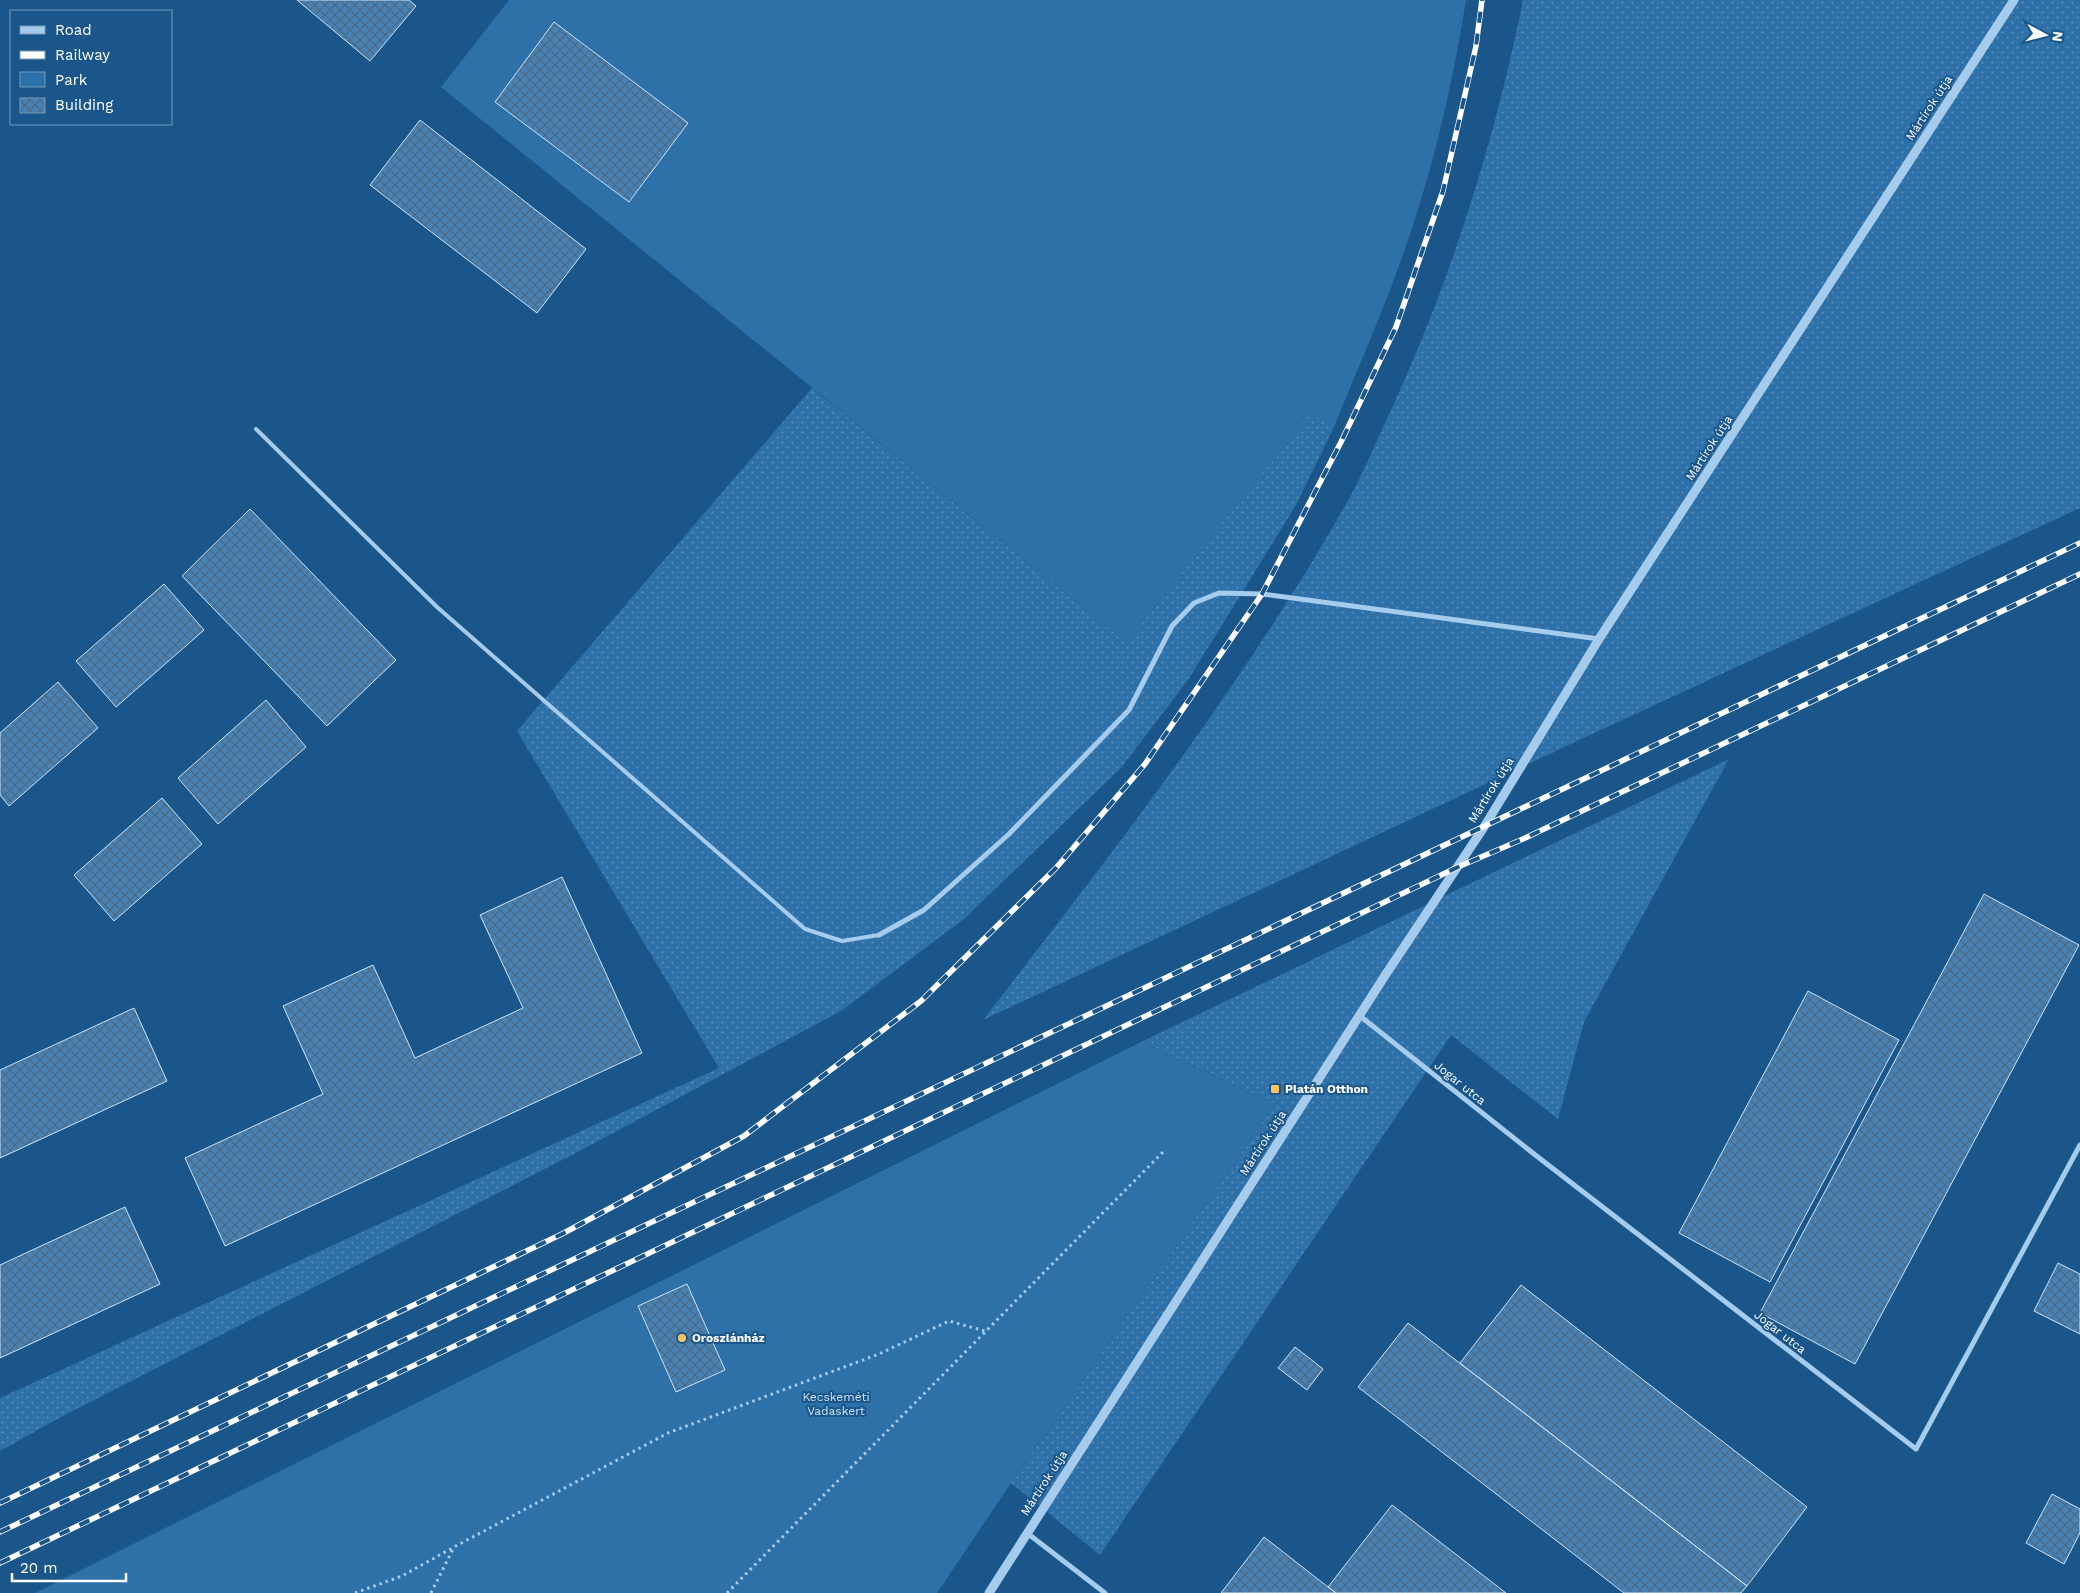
<svg xmlns="http://www.w3.org/2000/svg" width="2080" height="1593" font-family="'Work Sans',sans-serif">
<style>
.grass{fill:url(#grass-dots)}
.park{fill:#2e70a8}
.building{fill:url(#building-cross-hatch);stroke:#cbe4f9}
.lines{fill:none;stroke-linecap:round;stroke-linejoin:round}
.path{stroke:#a5cced;stroke-width:3;stroke-dasharray:2.5 4;stroke-linecap:butt}
.service{stroke:#a5cced;stroke-width:4}
.minor{stroke:#a5cced;stroke-width:5}
.tertiary{stroke:#a5cced;stroke-width:9}
.rail-casing{stroke:#fff;stroke-width:5.5}
.rail{stroke:#1b568a;stroke-width:4;stroke-dasharray:11;stroke-linecap:butt}
.poi-dot{fill:#fec262;stroke:#1b568a;stroke-width:2}
.labels{text-anchor:middle;dominant-baseline:central;stroke-width:4;stroke-linejoin:round;paint-order:stroke}
.street-label{font-size:12px;fill:#fff;stroke:#1b568a}
.poi-label{font-size:12px;font-weight:bold;fill:#fff;stroke:#1b568a;text-anchor:start}
.park-label{font-size:12px;fill:#cbe4f9;stroke:#1b568a}
</style>
<defs>
<pattern id="grass-dots" width="8" height="8" patternUnits="userSpaceOnUse" patternTransform="scale(1.25)"><rect width="8" height="8" fill="#2e70a8"/><path d="M2 2h.1M6 6h.1" fill="none" stroke="#588db9" stroke-width="1.8" stroke-linecap="round"/></pattern>
<pattern id="building-cross-hatch" width="8" height="8" patternUnits="userSpaceOnUse" patternTransform="scale(1.25)"><rect width="8" height="8" fill="#4882b5"/><path d="M0 0l8 8M0 8l8-8" fill="none" stroke="#4a6a86"/></pattern>
</defs>
<rect width="100%" height="100%" fill="#1b568a"/>
<path class="grass" d="M1523 0H2080V508L1592 734 983 1020C1113 852 1246 682 1350 497 1363 473 1374 447 1385 423 1448 289 1494 145 1523 0Z
M812 388 1126 642 1310 413 1334 427 1296 505 1188 680 1121 768 964 919 841 1011 570 1156 59 1418 0 1451V1398L719 1068 517 731Z
M1729 759 1584 1022 1558 1119 1451 1035 1100 1555 1011 1483 1275 1104 1141 1042Z"/>
<path class="park" d="M509 0H1466C1454 76 1437 152 1413 225 1391 294 1361 360 1334 427L1310 414 1126 642 441 87Z
M1141 1042 1275 1104 1011 1483 937 1593H35Z"/>
<path class="building" d="M297 0H409L416 6 370 61Z
M554 22 688 123 629 202 495 102Z
M420 120 586 249 537 313 370 185Z
M250 509 396 660 327 726 182 576Z
M164 584 204 630 116 707 76 661Z
M58 682 98 728 9 806 0 795V733Z
M266 700 306 747 218 824 178 778Z
M162 798 202 844 114 921 74 875Z
M562 877 642 1053 225 1246 185 1158 323 1094 283 1006 373 965 415 1058 523 1008 480 915Z
M1984 894 2079 945 1855 1364 1760 1313Z
M1808 991 1899 1040 1770 1282 1679 1233Z
M134 1008 167 1081 0 1158V1070Z
M125 1207 160 1284 0 1358V1265Z
M2058 1263 2080 1274V1334L2034 1311Z
M687 1284 725 1370 676 1392 638 1306Z
M1521 1285 1807 1507 1747 1586 1460 1363Z
M1408 1323 1747 1586 1741 1593H1624L1358 1387Z
M1295 1347 1323 1369 1307 1390 1278 1368Z
M2052 1494 2080 1509V1533L2064 1564 2026 1543Z
M1392 1505 1506 1593H1336L1328 1587Z
M1264 1537 1328 1587 1336 1593H1221Z"/>
<g class="lines">
<path class="path" d="M355 1593 402 1576 454 1547 668 1433 879 1354 949 1321 985 1331
M431 1593 454 1547
M727 1593 1164 1151"/>
<path class="service" d="M256 429 437 607 805 929 842 941 879 935"/>
<path class="minor" d="M879 935 924 910 1009 834 1129 710 1172 626 1194 603 1219 593 1262 594 1599 639
M1360 1016 1534 1154 1916 1449 2080 1145
M1027 1533 1105 1593"/>
<path class="tertiary" d="M989 1593 1386 974 1484 827 1599 639 2014 0"/>
<g class="rail-casing">
<path id="rail" d="M0 1503 562 1234 744 1136 921 1001 1056 868 1145 764 1262 594 1341 442 1396 327 1443 191 1476 46 1482 0
M0 1532 2080 543
M0 1563 1458 867 1523 839 2080 574"/>
</g>
<use href="#rail" class="rail"/>
</g>
<g class="poi-dot">
<rect x="1270" y="1084" width="10" height="10" rx="2.5"/>
<circle cx="682" cy="1338" r="5"/>
</g>
<g class="labels">
<g class="street-label">
<text transform="translate(1929 108) rotate(-57)">Mártírok útja</text>
<text transform="translate(1709 448) rotate(-57)">Mártírok útja</text>
<text transform="translate(1491 790) rotate(-58)">Mártírok útja</text>
<text transform="translate(1460 1083) rotate(39)">Jogar utca</text>
<text transform="translate(1263 1143) rotate(-57)">Mártírok útja</text>
<text transform="translate(1780 1332) rotate(38)">Jogar utca</text>
<text transform="translate(1044 1483) rotate(-57)">Mártírok útja</text>
</g>
<g class="poi-label">
<text x="1285" y="1089">Platán Otthon</text>
<text x="692" y="1338">Oroszlánház</text>
</g>
<g class="park-label">
<text x="836" y="1397">Kecskeméti<tspan x="836" dy="14">Vadaskert</tspan></text>
</g>
</g>
<rect x="10" y="10" width="162" height="115" fill="#1b568a" stroke="#769ab9"/>
<rect x="20" y="26" width="25" height="8" fill="#a5cced" stroke="#769ab9"/>
<text x="55" y="35" font-size="15" fill="#ffffff">Road</text>
<rect x="20" y="51" width="25" height="8" fill="#ffffff" stroke="#769ab9"/>
<text x="55" y="60" font-size="15" fill="#ffffff">Railway</text>
<rect x="20" y="72" width="25" height="15" fill="#2e70a8" stroke="#769ab9"/>
<text x="55" y="85" font-size="15" fill="#ffffff">Park</text>
<rect x="20" y="98" width="25" height="15" fill="url(#building-cross-hatch)" stroke="#769ab9"/>
<text x="55" y="110" font-size="15" fill="#ffffff">Building</text>
<g transform="translate(2045 35) rotate(97)" stroke="#1b568a" stroke-width="4" paint-order="stroke">
<path d="M0-4L9 19L0 12L-9 19Z" fill="#ffffff"/>
<text y="-8" font-size="14" font-weight="bold" text-anchor="middle" fill="#ffffff">N</text>
</g>
<path d="M12 1573v8h114v-8" fill="none" stroke="#ffffff" stroke-width="2.5"/>
<text x="20" y="1573" font-size="15" fill="#ffffff" stroke="#1b568a" stroke-width="4" paint-order="stroke">20 m</text>
</svg>
